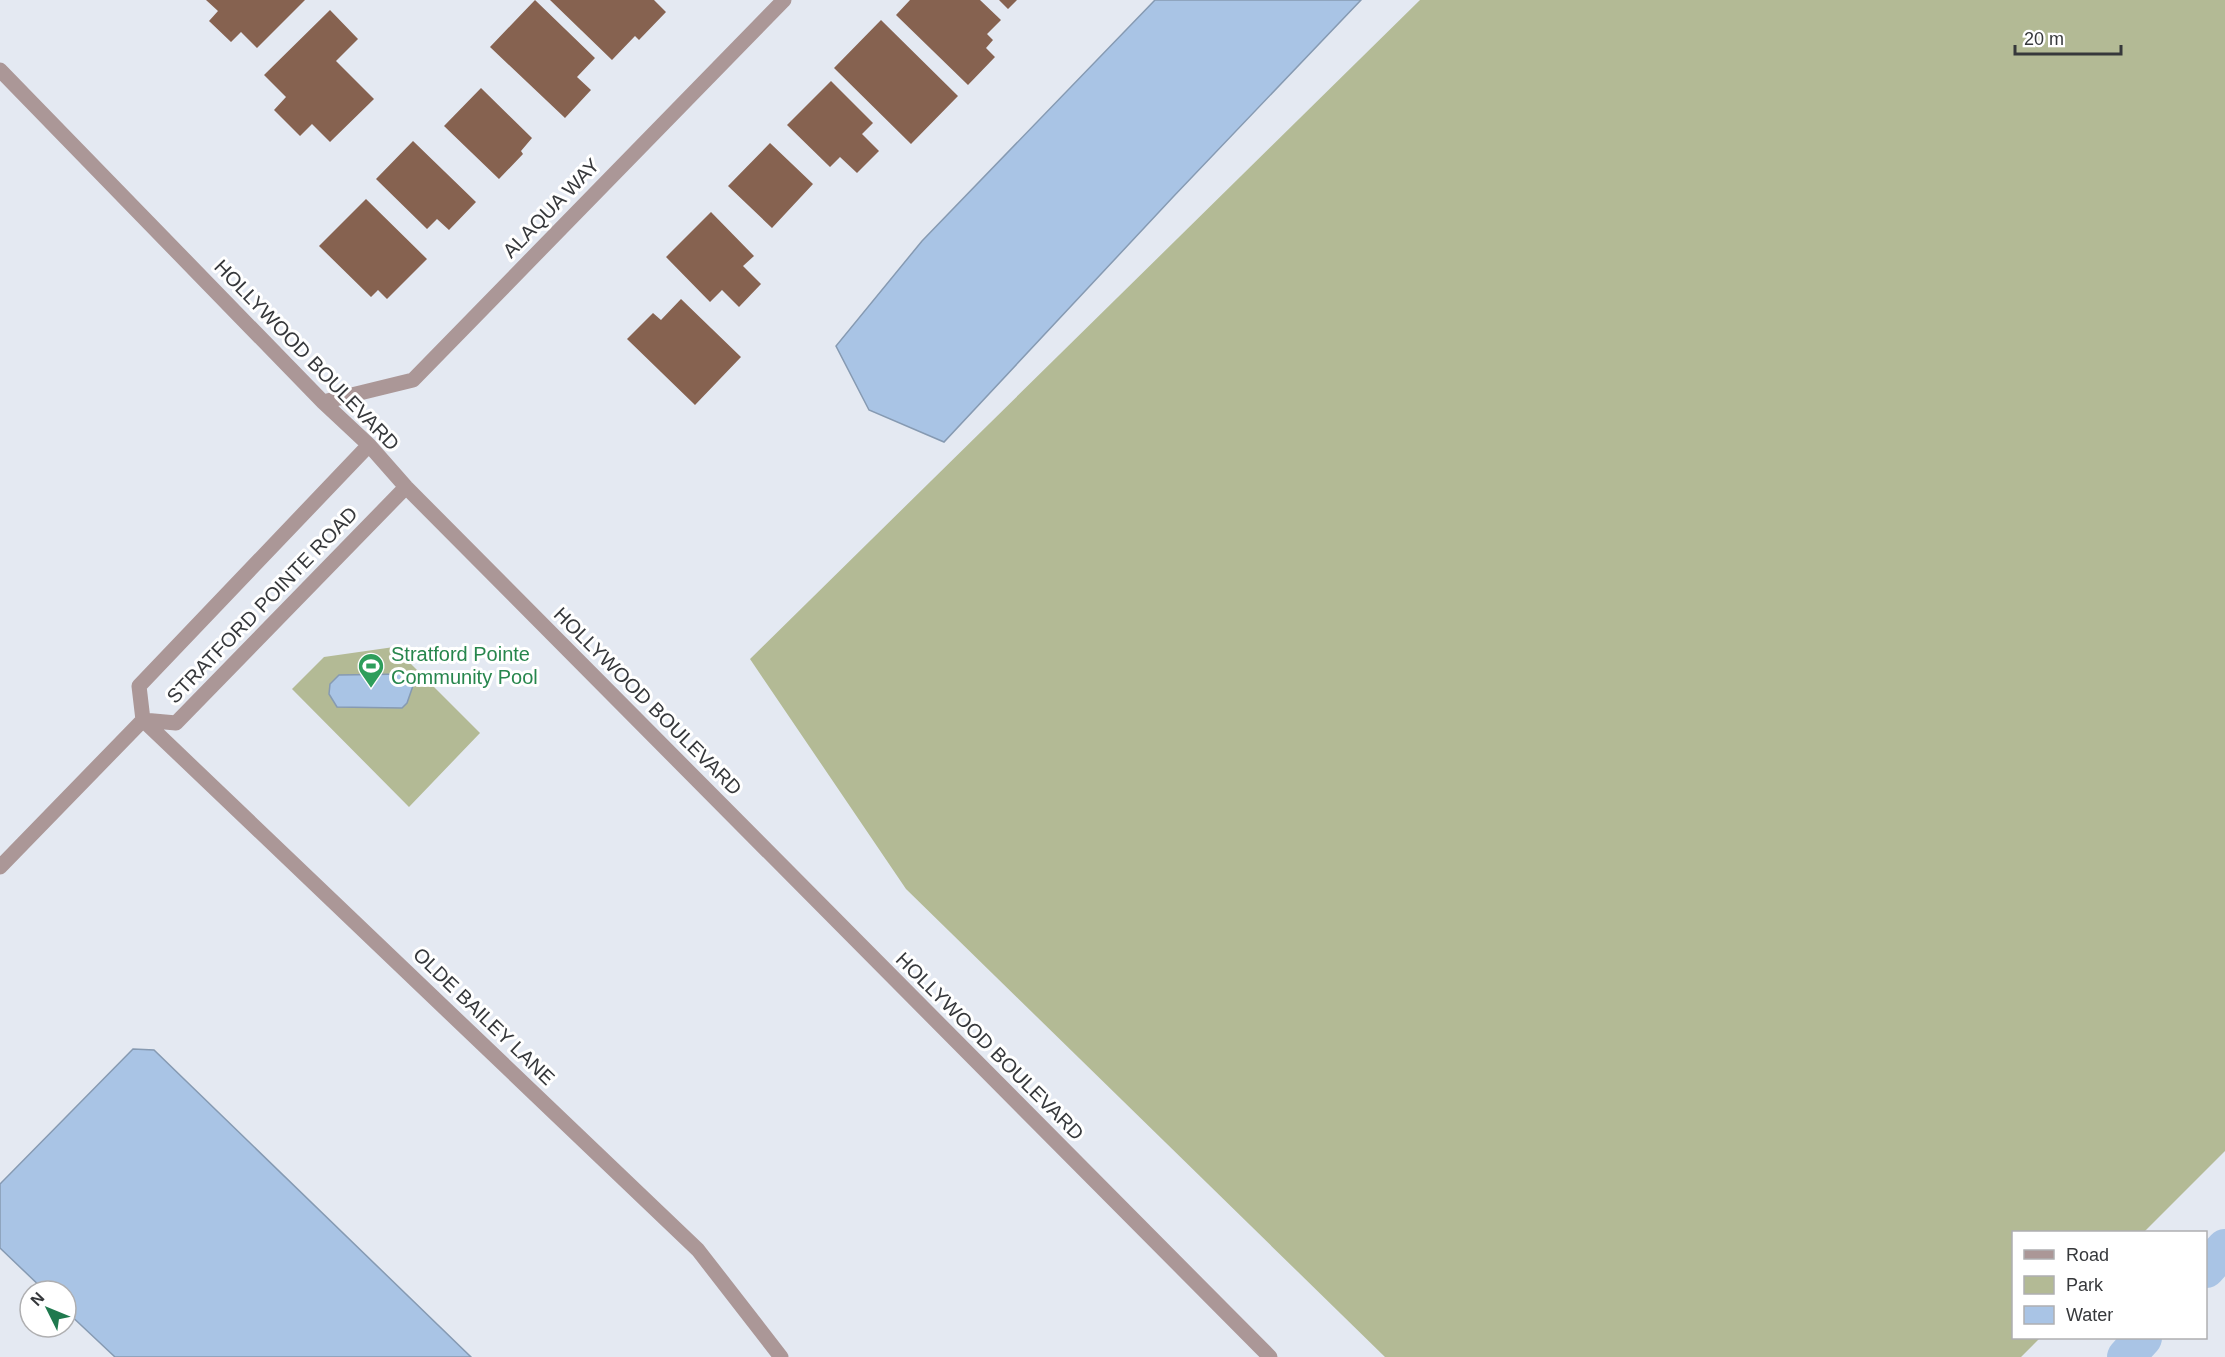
<svg xmlns="http://www.w3.org/2000/svg" width="2225" height="1357" font-family="Arial,sans-serif">
<style>
.green{fill:#b3ba95}
.water{fill:#a9c4e5;stroke:#869ab2;stroke-width:1.5}
.lines{fill:none;stroke-linecap:round;stroke-linejoin:round}
.canal{stroke:#a9c4e5;stroke-width:38}
.building{fill:#866250}
.minor{stroke:#ab9797;stroke-width:15}
.labels{text-anchor:middle;dominant-baseline:central;stroke-width:6;stroke-linejoin:round;paint-order:stroke}
.street-label{font-size:20px;fill:#36383b;stroke:#fff}
.leisure-label{font-size:20px;fill:#27864d;stroke:#fff;text-anchor:start}
</style>
<rect width="100%" height="100%" fill="#e4e9f2"/>
<path class="green" d="M1420 0H2225V1151L2144 1232H2014V1338H2040L2021 1357H1385L906 889 750 659Z
M394 647 480 733 409 807 292 689 324 657Z"/>
<path class="water" d="M1155 0H1361L1173 197 944 442 869 410 836 346 922 241Z
M406 674 415 680 407 703 402 708 337 707 329 694 330 684 339 675Z
M133 1049 154 1050 471 1357H115L66 1311V1291H45L0 1248V1184Z"/>
<g class="lines">
<path class="canal" d="M2206 1269 2225 1248
M2126 1357 2143 1338"/>
</g>
<path class="building" d="M206 0H305L257 48 241 32 231 42 209 21 218 11Z
M535 0 595 58 577 77 591 90 565 118 490 47Z
M550 0H654L666 12 639 40 635 36 612 60Z
M910 0H980L1001 20 987 34 993 40 986 48 995 57 968 85 896 15Z
M999 0H1017L1008 9Z
M330 10 358 39 336 61 374 99 330 142 312 124 300 136 274 110 286 97 264 75Z
M881 20 958 96 911 144 834 68Z
M831 81 873 123 862 134 879 151 857 173 840 157 830 167 787 125Z
M481 88 532 138 521 151 523 154 499 179 444 126Z
M413 141 476 202 449 230 437 219 427 229 376 179Z
M770 143 813 184 772 228 728 186Z
M366 199 427 259 387 299 378 290 371 297 319 246Z
M711 212 754 256 743 266 761 284 739 307 722 290 710 302 666 257Z
M681 299 741 357 695 405 627 339 653 313 661 320Z"/>
<g class="lines">
<path class="minor" d="M0 70 323 402 369 445 406 487 1270 1357
M323 402 413 380 784 0
M143 720 698 1250 781 1357
M143 720 139 686 369 445
M143 720 176 723 406 487
M0 867 143 720"/>
</g>
<defs>
<g id="stadium-pin" transform="scale(1.35)"><path d="M0 17L-7.5 6A9.5 9.5 0 1 1 7.5 6Z" fill="#2e9e5b" stroke="#fff"/><path d="M0-5a6.5 5 0 1 0 0 10a6.5 5 0 1 0 0-10ZM-3.5-1.8h7v3.6h-7Z" fill="#fff"/></g>
</defs>
<g fill-rule="evenodd">
<use href="#stadium-pin" x="371" y="666"/>
</g>
<g class="labels">
<g class="street-label">
<text transform="translate(551 208) rotate(-46)">ALAQUA WAY</text>
<text transform="translate(307 355) rotate(46)">HOLLYWOOD BOULEVARD</text>
<text transform="translate(262 605) rotate(-46)">STRATFORD POINTE ROAD</text>
<text transform="translate(648 701) rotate(45)">HOLLYWOOD BOULEVARD</text>
<text transform="translate(484 1016) rotate(44)">OLDE BAILEY LANE</text>
<text transform="translate(990 1046) rotate(45)">HOLLYWOOD BOULEVARD</text>
</g>
<g class="leisure-label">
<text x="391" y="654">Stratford Pointe<tspan x="391" dy="23">Community Pool</tspan></text>
</g>
</g>
<rect x="2012" y="1231" width="195" height="108" fill="#ffffff" stroke="#afafb1" stroke-width="1.5"/>
<rect x="2024" y="1250" width="30" height="9" fill="#ab9797" stroke="#afafb1" stroke-width="1.5"/>
<text x="2066" y="1261" font-size="18" fill="#36383b">Road</text>
<rect x="2024" y="1276" width="30" height="18" fill="#b3ba95" stroke="#afafb1" stroke-width="1.5"/>
<text x="2066" y="1291" font-size="18" fill="#36383b">Park</text>
<rect x="2024" y="1306" width="30" height="18" fill="#a9c4e5" stroke="#afafb1" stroke-width="1.5"/>
<text x="2066" y="1321" font-size="18" fill="#36383b">Water</text>
<g transform="translate(48 1309) rotate(313)"><circle r="28" fill="#ffffff" stroke="#afafb1" stroke-width="1.5"/>
<path d="M0-4.5L10 22L0 15L-10 22Z" fill="#1f794e"/>
<text y="-9" font-size="16" font-weight="bold" text-anchor="middle" fill="#36383b">N</text>
</g>
<path d="M2015 45v9h106v-9" fill="none" stroke="#36383b" stroke-width="3"/>
<text x="2024" y="45" font-size="18" fill="#36383b" stroke="#ffffff" stroke-width="4.5" paint-order="stroke">20 m</text>
</svg>
